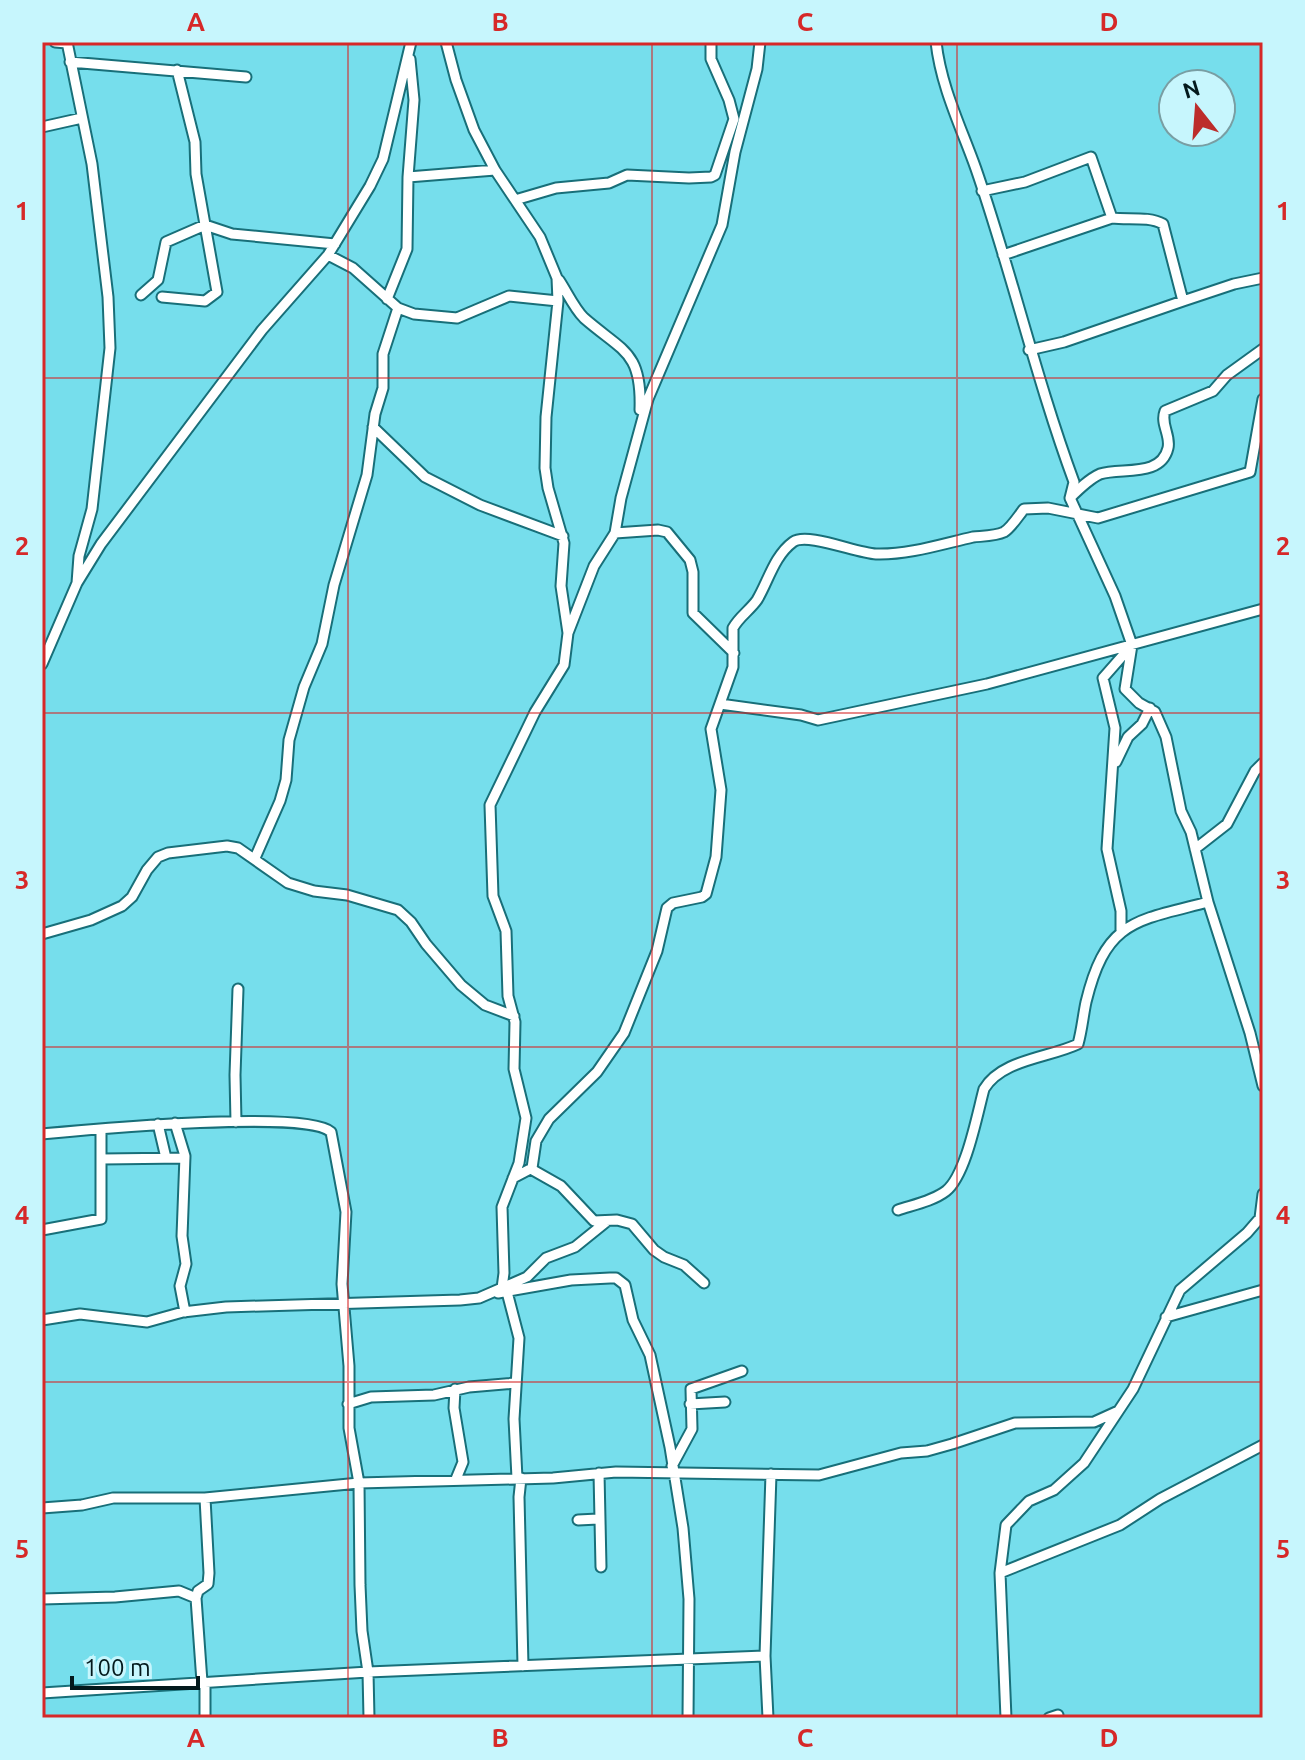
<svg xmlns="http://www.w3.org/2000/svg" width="1305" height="1760" font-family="Ubuntu,sans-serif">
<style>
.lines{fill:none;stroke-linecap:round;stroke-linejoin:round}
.street-casing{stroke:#186f79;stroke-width:13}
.street{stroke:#fff;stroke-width:9}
.grid{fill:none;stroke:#d62828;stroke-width:2;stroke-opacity:0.55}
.neatline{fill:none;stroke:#d62828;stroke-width:3}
.grid-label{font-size:26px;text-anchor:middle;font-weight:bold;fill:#d62828}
</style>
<rect width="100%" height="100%" fill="#76deec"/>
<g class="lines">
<g class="street-casing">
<path id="street" d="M55 42 67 43
M67 42 92 164 108 297 110 348 92 509 79 556 77 583
M446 42 456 80 474 130 495 170 540 237 557 278 558 301 546 417 545 468 548 488 564 543 561 586 568 633
M936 42C941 87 961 127 976 169 1012 273 1036 379 1074 482L1070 498 1115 596 1132 645 1125 689 1139 703 1155 712 1166 737 1181 811 1191 832 1208 902 1250 1033 1263 1086
M70 62 246 77
M42 127 82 118
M408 177 495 170
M982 191 1025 182 1091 157 1112 218C1128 220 1149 216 1163 224L1183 301 1234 284 1263 278
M515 200 556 188 609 183 627 175 689 178 711 177 715 175 734 119 729 100 711 59V42
M328 255 353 268 398 308 414 314 457 318 509 296 558 301
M1003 255 1112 218
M559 280C567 292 574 308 584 318 623 352 642 351 640 410
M141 295 158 280 166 242 205 225 232 234 335 244
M162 297 205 301 217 292 196 174 195 142 177 70
M387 299 407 249 408 177 414 100 410 59
M1029 350 1064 342 1183 301
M373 427 425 477 480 505 563 536
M1070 498C1079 489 1089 479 1100 474 1121 467 1161 478 1168 448 1171 435 1160 424 1165 411L1213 391 1227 375 1263 349
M615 533 658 530 667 532 690 560 693 572V613L734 653
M42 664 77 583 101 544 262 330 328 255 370 186 383 159 411 42
M720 704 801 715 818 720 987 684 1263 609
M1116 762 1128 737 1142 724 1150 708
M1195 849 1227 824 1255 771 1263 763
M255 858 280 801 286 780 289 740 304 687 322 644 334 585 367 475 375 414 383 388V354L398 308
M1121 930V911L1107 849 1115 728 1103 678 1132 645
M42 934 91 920 122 906 132 897 147 870 158 857 168 853 227 846 238 848 288 883 314 891 347 895 398 910 411 922 426 944 461 985 485 1005 514 1016
M236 1122 235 1075 238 989
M175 1123 185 1156 182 1236 186 1264 180 1286 185 1312
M158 1124 166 1158
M42 1134C86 1130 306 1109 331 1132L346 1212 342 1284 349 1366V1428L359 1483 360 1585 362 1631 368 1672 369 1718
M102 1159 185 1158
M531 1169 561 1186 594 1221 617 1220 632 1224 654 1250 664 1257 684 1265 704 1283
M513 1178 532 1168 536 1141 549 1119 597 1072 624 1033 657 951 667 908 673 903 702 897 706 894 716 857 721 790 711 729 733 667V628C739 617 750 610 757 600 768 582 774 556 793 542 807 532 856 553 876 554 908 555 942 544 973 537 982 536 996 536 1004 532 1011 528 1019 515 1024 509L1048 508 1098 518 1250 472 1263 399
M898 1210C913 1205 933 1201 946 1191 966 1175 977 1115 984 1089 1002 1059 1049 1058 1078 1044 1082 1030 1083 1016 1086 1002 1106 920 1135 921 1208 902
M42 1230 101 1219V1129
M502 1288 527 1277 546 1258 575 1247 606 1222
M507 1292 519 1338 514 1419 517 1478
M498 1293 571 1280 610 1278H616L625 1285 633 1320 650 1355 670 1447 683 1528 689 1599 688 1718
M1166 1317 1263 1290
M42 1320 80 1314 147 1322 183 1312 226 1307 460 1300 479 1298 502 1288 504 1273 502 1207 519 1163 526 1118 514 1069 515 1022 508 996 506 931 493 896 490 805 535 712 564 665 568 633 594 566 615 533 621 498 648 399 722 225 735 152 757 69 760 42
M455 1389 454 1408 463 1462 456 1479
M348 1404 371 1397 434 1395 469 1387 515 1383
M690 1404 725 1402
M672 1466 692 1429 691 1389 742 1371
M599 1473 601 1567
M521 1478 519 1497 523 1666
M42 1508 82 1505 113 1498H205L359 1483 553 1478 616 1472 819 1475 901 1453 927 1451 952 1444 1015 1423 1094 1422 1116 1412
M578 1520 598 1519
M1000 1573 1120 1525 1160 1499 1263 1445
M42 1599 115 1597 179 1591 196 1598
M202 1682 196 1598 198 1591 208 1584 209 1573 205 1498
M205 1682V1718
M42 1693 368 1672 765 1656
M768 1718 765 1656 771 1474
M1006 1718 1000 1573 1006 1525 1029 1501 1054 1490 1084 1463 1133 1389 1180 1290 1247 1233 1260 1218 1263 1194
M1049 1718 1058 1715"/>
</g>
<use href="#street" class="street"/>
</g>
<path class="grid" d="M348 42V1718M652 42V1718M957 42V1718M42 378H1263M42 713H1263M42 1047H1263M42 1382H1263"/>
<rect width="1305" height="1760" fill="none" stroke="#c7f6fd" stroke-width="88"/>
<g transform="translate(1197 108) rotate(343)"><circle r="38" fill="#c7f6fd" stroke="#799ea3" stroke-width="2"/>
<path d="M0-6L14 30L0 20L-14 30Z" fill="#bc2d2b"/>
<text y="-12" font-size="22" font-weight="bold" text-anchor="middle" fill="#03191c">N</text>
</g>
<path d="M72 1676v12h126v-12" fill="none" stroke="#03191c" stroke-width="4"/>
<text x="84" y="1676" font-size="24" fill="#03191c" stroke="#c7f6fd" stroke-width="6" paint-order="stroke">100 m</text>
<rect x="44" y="44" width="1217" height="1672" class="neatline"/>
<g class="grid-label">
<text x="196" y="31">A</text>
<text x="500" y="31">B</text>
<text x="805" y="31">C</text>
<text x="1109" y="31">D</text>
<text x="22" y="220">1</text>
<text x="1283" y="220">1</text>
<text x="22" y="555">2</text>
<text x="1283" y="555">2</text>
<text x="22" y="889">3</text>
<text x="1283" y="889">3</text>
<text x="22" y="1224">4</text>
<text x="1283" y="1224">4</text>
<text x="22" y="1558">5</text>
<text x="1283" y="1558">5</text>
<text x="196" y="1747">A</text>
<text x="500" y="1747">B</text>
<text x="805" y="1747">C</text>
<text x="1109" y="1747">D</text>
</g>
</svg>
